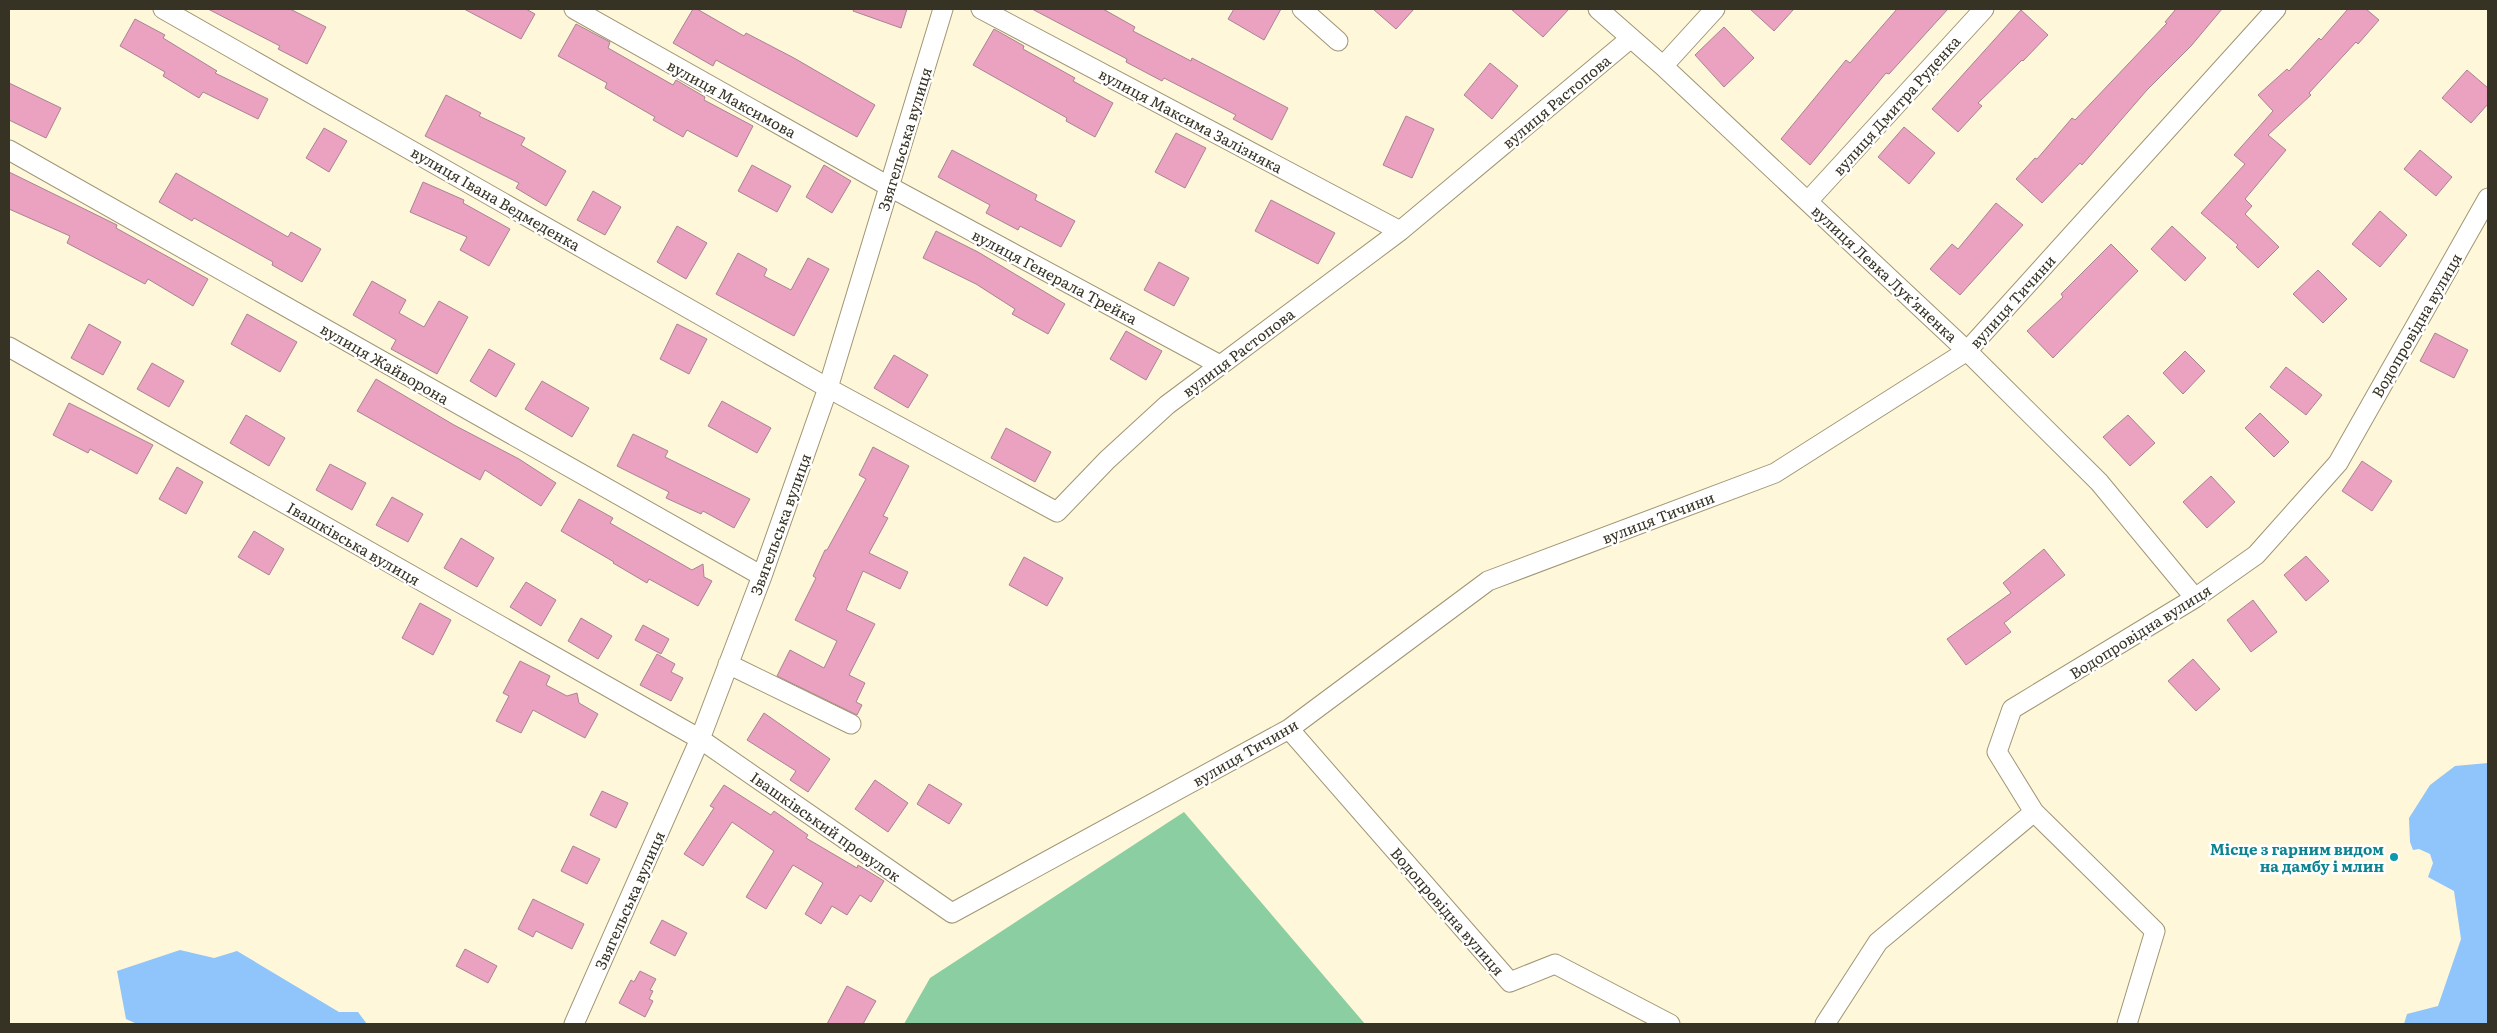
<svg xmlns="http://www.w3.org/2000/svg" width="2497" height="1033" font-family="Literata,serif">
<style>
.forest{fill:#8bcea1}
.water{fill:#8fc5fa}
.building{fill:#eaa2c0;stroke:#a88493}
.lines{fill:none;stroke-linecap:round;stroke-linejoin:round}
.minor-casing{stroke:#a09674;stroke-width:21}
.minor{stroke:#fff;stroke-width:19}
.culture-dot{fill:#0f9aa8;stroke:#fff;stroke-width:2}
.labels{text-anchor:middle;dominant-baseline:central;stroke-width:5;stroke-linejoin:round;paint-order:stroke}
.street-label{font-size:15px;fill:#363224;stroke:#fff}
.culture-label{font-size:15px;font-weight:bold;fill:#0d838f;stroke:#fff;text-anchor:end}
</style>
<rect width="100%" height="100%" fill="#fff7da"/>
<path class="forest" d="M1184 812 1365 1024H904L930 978Z"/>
<path class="water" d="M2488 763V1024H2404L2407 1014 2438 1006 2461 939 2454 891 2428 877 2433 863 2430 854 2419 849 2413 850 2410 842 2409 818 2430 785 2455 766Z
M180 950 214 958 237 951 339 1012H358L367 1024H137L126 1019 117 971Z"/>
<path class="building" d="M208 9H290L326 27 307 64 278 49 280 46Z
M464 9H526L535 14 521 39Z
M693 9H697L744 36 746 33 794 58 875 105 857 137 716 60 713 66 673 43Z
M854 9H907L901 28 853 11Z
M1032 9H1103L1135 27 1133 31 1191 61 1192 58 1288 108 1272 140 1233 119 1236 115 1164 78 1162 81 1126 62 1127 59Z
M1234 9H1281L1264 40 1228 19Z
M1373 9H1414L1396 29Z
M1511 9H1569L1543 37Z
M1750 9H1794L1774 31Z
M1897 9H1948L1889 74 1886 73 1810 165 1781 139 1846 60 1850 63Z
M2176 9H2222L2191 46 2147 90 2082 165 2080 163 2042 203 2016 179 2035 158 2037 159 2072 118 2075 120 2167 23 2165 22Z
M2348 9H2366L2379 20 2358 44 2356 42 2309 93 2311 95 2268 135 2286 150 2245 199 2252 206 2245 214 2279 247 2258 268 2236 247 2238 245 2201 213 2245 164 2234 155 2273 111 2258 95 2287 69 2289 71 2319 38 2321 40Z
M2021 10 2048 35 2023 61 2022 60 1978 103 1982 106 1958 132 1932 109Z
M135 19 165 35 163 38 217 71 215 73 268 99 258 119 203 92 199 98 163 76 165 72 120 46Z
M576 24 610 42 608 48 673 85 676 80 705 97 704 100 753 126 737 157 687 130 683 137 653 120 655 117 605 88 607 83 558 56Z
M1724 27 1754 58 1724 87 1695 55Z
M994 29 1024 46 1023 49 1075 78 1073 81 1113 103 1095 137 1066 121 1067 118 973 65Z
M1490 63 1518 86 1492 119 1464 95Z
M2467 70 2488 88V104L2471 123 2442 98Z
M9 83 61 108 46 138 9 120Z
M446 95 481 113 479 116 525 138 521 145 566 171 546 206 516 188 519 183 425 136Z
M1406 116 1434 129 1412 178 1383 165Z
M1904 127 1935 153 1909 184 1878 157Z
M324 128 347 141 329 172 306 158Z
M1176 133 1206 148 1185 188 1155 172Z
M952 150 1037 195 1035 200 1075 221 1061 247 1020 226 1018 230 986 213 990 205 938 177Z
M2420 150 2452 177 2436 196 2404 169Z
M752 165 791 186 777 212 738 191Z
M824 165 851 181 832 213 806 197Z
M9 172 117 225 116 228 208 279 193 306 148 279 145 284 67 243 70 236 9 209Z
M176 173 288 237 291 232 321 249 302 282 272 265 273 262 194 218 192 221 159 202Z
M423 182 464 200 463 203 510 229 489 266 460 250 467 237 410 212Z
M593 191 621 207 605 235 577 220Z
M1271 200 1335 233 1318 264 1255 231Z
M1996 203 2023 225 1960 295 1930 269 1952 244 1958 249Z
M2380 211 2407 235 2380 267 2352 244Z
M677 226 707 243 686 279 657 262Z
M2172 226 2206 258 2185 281 2151 249Z
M936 231 978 252 1065 304 1048 334 1012 314 1015 309 976 284 923 258Z
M2111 244 2138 271 2053 358 2027 331 2063 297 2061 294Z
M738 253 767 269 764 276 791 290 808 258 829 269 794 336 716 294Z
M1159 262 1189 278 1174 306 1144 290Z
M2318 270 2347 299 2323 323 2293 294Z
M372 281 406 300 399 313 424 327 439 301 468 317 437 374 391 349 396 340 353 315Z
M247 314 297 342 280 372 231 344Z
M89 324 121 342 103 375 71 358Z
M677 324 707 339 689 374 660 359Z
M1126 331 1162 351 1146 380 1110 359Z
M2435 333 2468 350 2454 378 2420 361Z
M489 349 515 364 496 397 470 381Z
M2185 351 2205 371 2183 394 2163 373Z
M894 355 928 375 908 408 874 388Z
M152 363 184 381 169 407 137 389Z
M2286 367 2322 395 2306 415 2270 387Z
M376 379 454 425 519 459 556 483 541 506 485 470 480 480 357 411Z
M542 381 589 408 572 437 525 409Z
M722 401 771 428 757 453 708 426Z
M69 403 153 445 137 474 90 449 88 453 53 435Z
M2260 413 2289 442 2274 457 2245 428Z
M246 415 285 438 269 466 230 443Z
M2128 415 2155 443 2130 466 2103 437Z
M1006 428 1051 452 1035 482 991 458Z
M633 434 668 451 665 457 750 499 734 528 703 511 701 514 666 498 669 492 617 466Z
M873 447 909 466 883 516 888 518 869 553 908 572 900 589 863 571 846 610 875 624 849 675 865 683 856 702 862 705 857 715 777 676 790 650 824 668 837 641 795 620 816 578 813 576 825 550H827L866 479 859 475Z
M2362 461 2392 481 2372 511 2342 491Z
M330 464 366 483 352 510 316 490Z
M177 467 203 482 186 514 159 499Z
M2211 476 2235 502 2207 528 2183 502Z
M392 497 423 514 408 542 376 525Z
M579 499 613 518 610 523 692 570 703 564 704 577 712 581 698 606 649 579 647 583 613 563 614 562 561 531Z
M254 531 284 549 269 575 238 557Z
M461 538 494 558 477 587 444 568Z
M2044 549 2065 575 2004 623 2011 632 1966 665 1947 639 2011 593 2003 583Z
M2306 556 2329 581 2306 601 2284 575Z
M1024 557 1063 578 1047 606 1009 585Z
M526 582 556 600 541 626 510 607Z
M2253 600 2277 632 2251 652 2227 620Z
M420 603 451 620 433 655 402 638Z
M581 618 612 636 598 659 568 641Z
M643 625 669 639 661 654 635 640Z
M657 654 675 664 671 672 683 678 671 701 640 685Z
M2193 659 2220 689 2196 711 2168 681Z
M520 661 550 676 546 685 567 696 577 693 579 703 598 714 585 738 533 710 521 733 496 721 509 696 503 693Z
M764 713 830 759 808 792 790 780 796 771 747 740Z
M875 780 908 803 888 832 855 809Z
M929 784 962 804 949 824 917 804Z
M724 785 771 815 774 811 808 835 806 838 857 868 858 865 884 881 871 902 860 895 847 915 832 906 821 924 805 914 823 883 793 865 766 909 746 897 774 851 732 822 703 866 684 854 714 808 710 806Z
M602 791 628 803 616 828 590 815Z
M573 846 600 859 587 884 561 871Z
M533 899 584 924 572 949 536 931 533 937 518 929Z
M662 920 687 933 675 956 650 943Z
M465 949 497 966 488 983 456 966Z
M640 971 656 979 650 990 653 991 649 999 653 1001 645 1017 619 1003 631 980 634 982Z
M847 986 876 1001 869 1013 863 1024H827Z"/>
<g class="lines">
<g class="minor-casing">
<path id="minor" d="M163 9 828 388 1057 512 1107 460 1167 405 1400 231 1631 38
M574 9 890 187 1220 365
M981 9 1400 231
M1302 9 1338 41
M1598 9 1663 66 1967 351 2099 482 2195 598
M1663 66 1715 9
M9 150 762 576
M1808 201 1984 9
M9 347 700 739 952 913 1289 729 1488 581 1775 473 1967 351 2276 9
M728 664 851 724
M1289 729 1510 982 1555 964 1670 1024
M2034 812 2155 931 2127 1024
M574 1024 700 739 762 576 828 388 943 9
M1825 1024 1878 942 2034 812 1997 752 2012 709 2195 598 2256 555 2338 463 2488 198"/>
</g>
<use href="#minor" class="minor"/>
</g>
<circle class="culture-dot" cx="2394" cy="857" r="5"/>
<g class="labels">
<g class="street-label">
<text transform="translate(732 98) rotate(29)">вулиця Максимова</text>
<text transform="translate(1556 101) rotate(-40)">вулиця Растопова</text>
<text transform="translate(1896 105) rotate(-48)">вулиця Дмитра Руденка</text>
<text transform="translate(1191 120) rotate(28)">вулиця Максима Залізняка</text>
<text transform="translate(904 139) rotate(-73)">Звягельська вулиця</text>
<text transform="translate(496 198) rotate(30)">вулиця Івана Ведмеденка</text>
<text transform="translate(1885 273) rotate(43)">вулиця Левка Лукʼяненка</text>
<text transform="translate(1055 276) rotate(28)">вулиця Генерала Трейка</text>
<text transform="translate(2012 301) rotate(-48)">вулиця Тичини</text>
<text transform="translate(2416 325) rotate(-60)">Водопровідна вулиця</text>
<text transform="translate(1238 352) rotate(-37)">вулиця Растопова</text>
<text transform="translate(385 363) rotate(30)">вулиця Жайворона</text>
<text transform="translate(1658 517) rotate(-21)">вулиця Тичини</text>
<text transform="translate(780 524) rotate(-70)">Звягельська вулиця</text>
<text transform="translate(354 543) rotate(30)">Івашківська вулиця</text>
<text transform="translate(2140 631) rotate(-32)">Водопровідна вулиця</text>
<text transform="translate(1245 752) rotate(-30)">вулиця Тичини</text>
<text transform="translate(826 826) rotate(35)">Івашківський провулок</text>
<text transform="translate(629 900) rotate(-66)">Звягельська вулиця</text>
<text transform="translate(1448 911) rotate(49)">Водопровідна вулиця</text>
</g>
<g class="culture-label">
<text x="2384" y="848">Місце з гарним видом<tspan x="2384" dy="17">на дамбу і млин</tspan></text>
</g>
</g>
<rect width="2497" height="1033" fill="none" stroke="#363224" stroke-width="20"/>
</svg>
